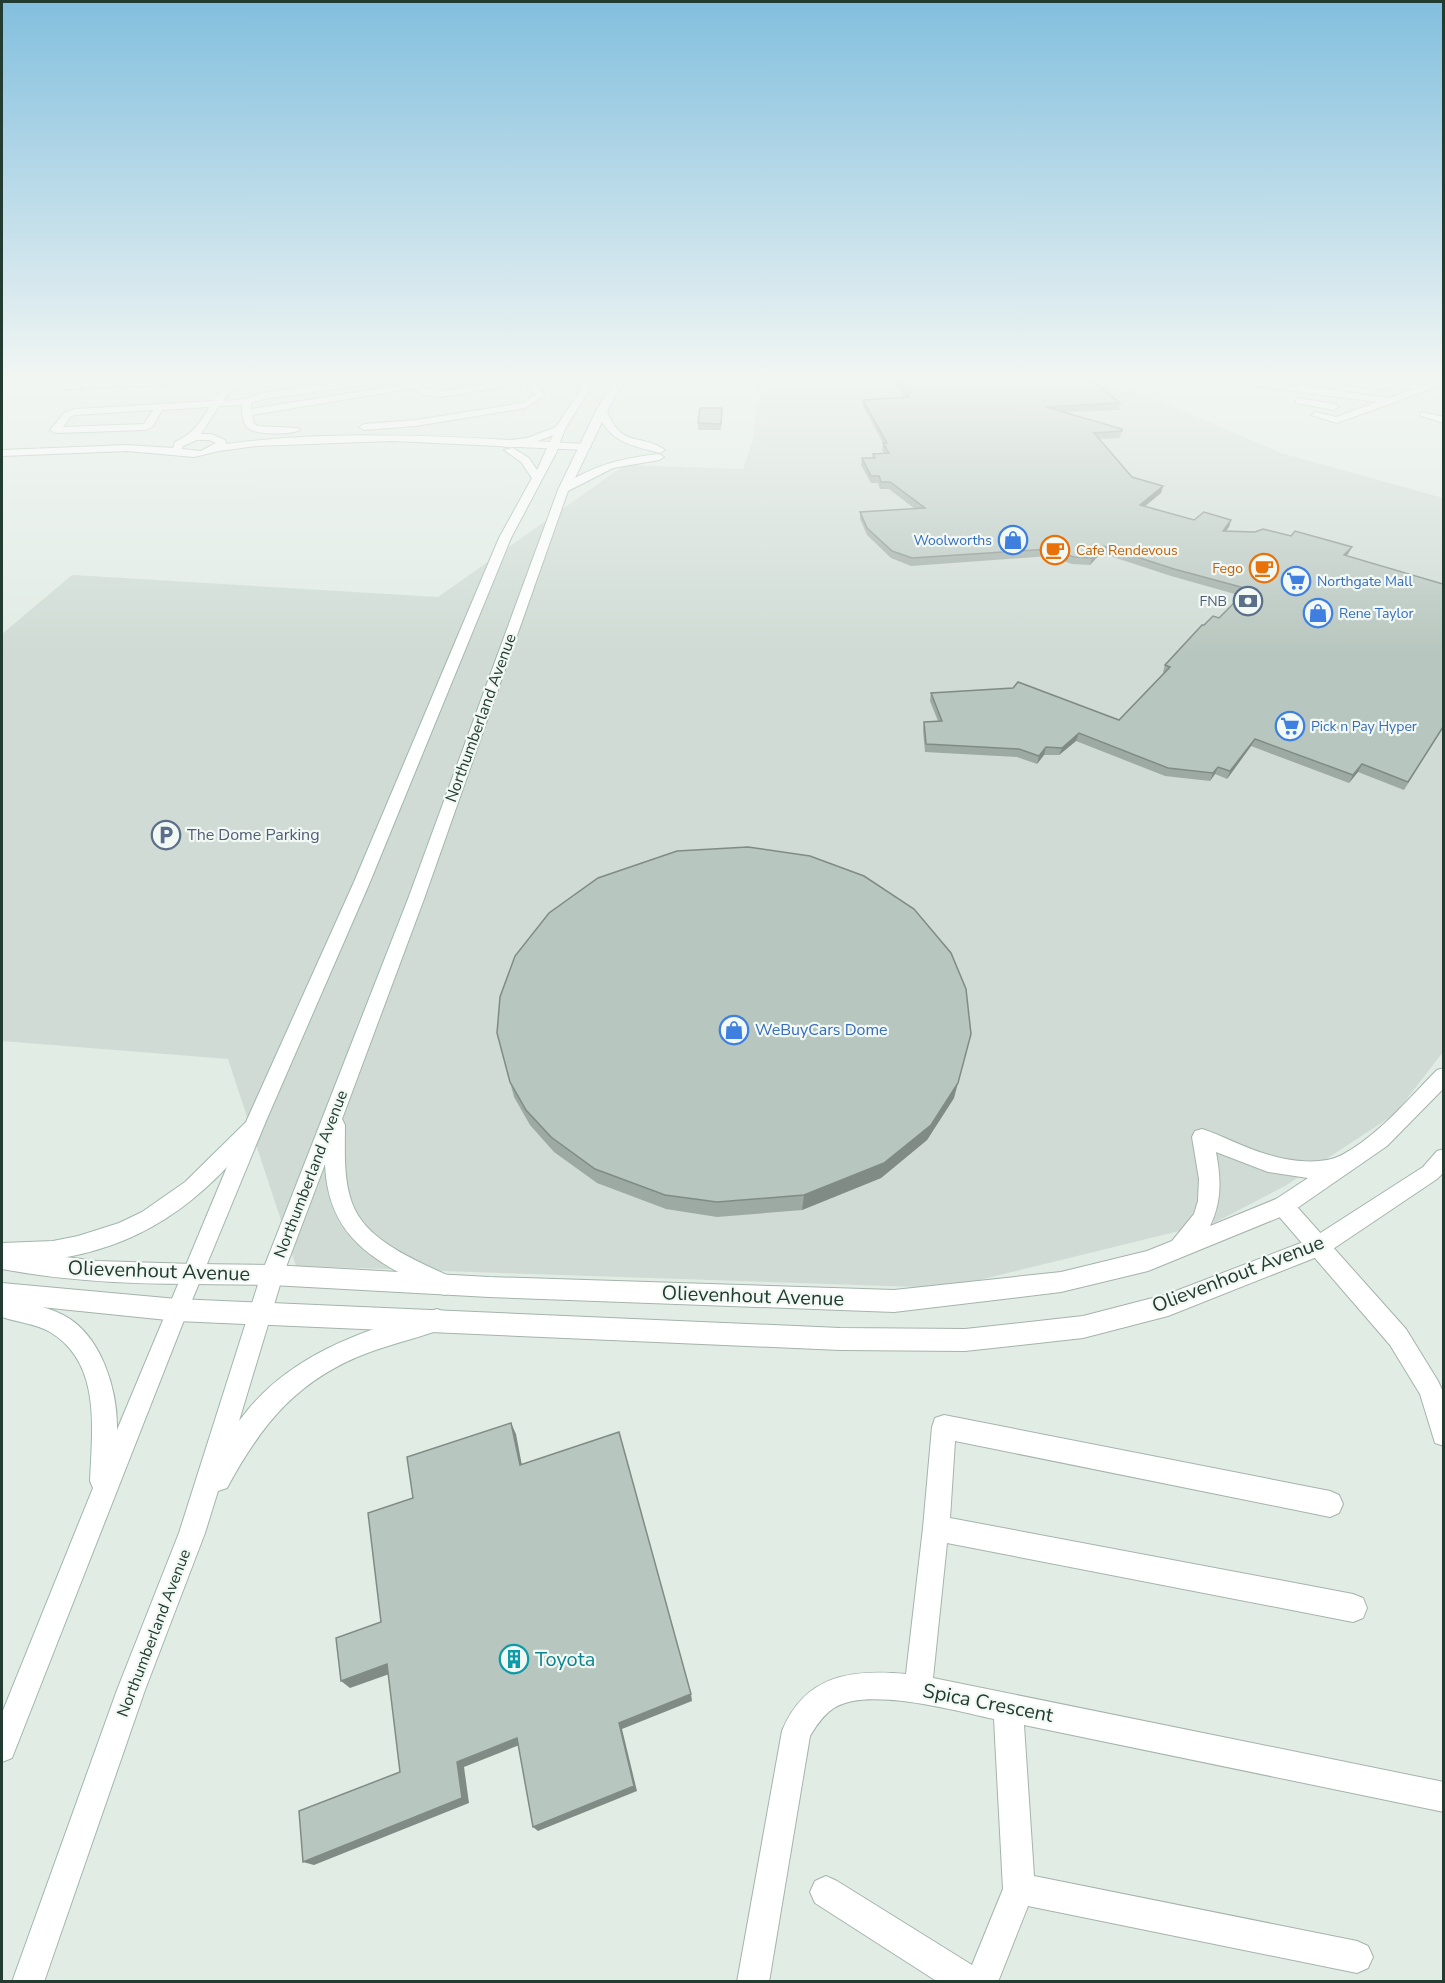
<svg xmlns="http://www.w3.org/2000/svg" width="1445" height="1983" font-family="'Nunito Sans',sans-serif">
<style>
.built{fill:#cfdbd4}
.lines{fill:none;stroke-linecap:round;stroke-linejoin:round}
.minor-casing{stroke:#a4b4ab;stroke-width:2}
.tertiary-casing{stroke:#a4b4ab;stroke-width:2}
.secondary-casing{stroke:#a0b7ac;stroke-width:2}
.minor{fill:#fff;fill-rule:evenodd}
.tertiary{fill:#fff;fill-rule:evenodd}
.secondary{fill:#fff;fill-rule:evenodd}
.wall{fill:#9daaa3}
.shaded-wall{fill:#808b85}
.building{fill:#b7c6be;stroke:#808b85;stroke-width:1.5}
.labels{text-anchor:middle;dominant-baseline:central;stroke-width:4.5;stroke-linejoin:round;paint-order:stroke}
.far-shop-label{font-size:14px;fill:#366cbe;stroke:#f2f8f4;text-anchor:start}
.far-food-label{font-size:14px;fill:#c56008;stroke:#f2f8f4;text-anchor:start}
.far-service-label{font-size:14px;fill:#4e5e75;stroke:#f2f8f4;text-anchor:end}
.street-label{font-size:16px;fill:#223c31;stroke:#f2f8f4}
.service-label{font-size:16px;fill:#4e5e75;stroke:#f2f8f4;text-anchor:start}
.shop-label{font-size:16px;fill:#366cbe;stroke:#f2f8f4;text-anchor:start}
.near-street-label{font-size:20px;fill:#223c31;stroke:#f2f8f4}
.near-culture-label{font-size:20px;fill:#0d838f;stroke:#f2f8f4;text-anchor:start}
</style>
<rect width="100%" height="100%" fill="#e1ece5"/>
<path class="built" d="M751 377H1104L1281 453 1443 498V1052L1395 1114 1285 1186 1216 1222 946 1288 296 1266 228 1059 2 1041V634L72 575 438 597 625 465 743 469 753 440 757 401 761 399 754 387Z"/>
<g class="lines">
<g class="minor-casing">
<path id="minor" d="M238 377H280L256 382 246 380 230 391 223 401 245 399 262 393 381 377H403L399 380 264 399 251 403V409L401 385 413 383 419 377H428L421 385 428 390 441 391 532 377H551L535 382 545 396 525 408 416 426 364 430 359 427 364 424 416 420 522 403 535 395 527 383 441 397 422 395 414 388 252 415 254 424 258 426 298 428 300 430C292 435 256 435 248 428 242 423 242 412 242 405L219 406 201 434H211L225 440 226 444C345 428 466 438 586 444L591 447 586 450 392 441 256 446 219 451 194 457 127 451 2 456V450L127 445 173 448 175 442C192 435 201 422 209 407L162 410 153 426 146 430 55 433 50 430 65 412 76 409 213 401 223 387ZM153 410 144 424 63 427 71 416 76 415ZM197 440H209L216 443 201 451 182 449 183 446Z
M1304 377H1328L1380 383 1401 380 1422 386 1444 378V384L1337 423 1311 415 1316 412 1336 417 1377 402 1250 385 1246 382 1250 379 1389 398 1413 389 1401 386 1380 389 1308 380Z
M180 379 181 381 177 384 60 389 55 386 60 383Z
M1299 398 1334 404 1339 407 1334 410 1296 403V399Z
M1421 412 1444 417V423L1421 416Z
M1283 1197 1290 1199 1406 1329 1438 1381 1444 1394V1446L1435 1443 1420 1394 1390 1345 1276 1213 1272 1206 1276 1199Z
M2 1249 97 1261 193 1264 201 1267 204 1274 201 1281 193 1284C129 1284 65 1281 2 1269Z
M2 1283 177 1299 185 1302 188 1310 185 1318 177 1321 2 1303Z
M944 1415 1330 1491 1339 1495 1343 1504 1339 1513 1330 1517 955 1441 950 1518 1353 1594 1363 1598 1367 1608 1363 1618 1353 1622 947 1543 933 1678 1444 1782V1812L1024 1725 1034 1876 1357 1941 1368 1946 1373 1957 1368 1968 1357 1973 1028 1906 998 1982H938L815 1903 810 1892 815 1881 826 1876 837 1881 972 1965 1003 1889 994 1719C957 1711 867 1686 834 1708 823 1715 816 1726 810 1736L769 1982H737L782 1731C805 1675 851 1669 906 1674L923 1528 932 1427 935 1418Z"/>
</g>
<g class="tertiary-casing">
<path id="tertiary" d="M1444 1068V1088L1387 1146 1290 1213 1148 1271 1061 1292 894 1312 489 1297 272 1285 193 1284 185 1281 182 1274 185 1267 193 1264 272 1265 489 1277 894 1290 1061 1272 1147 1251 1172 1241 1194 1214 1198 1201 1199 1179 1192 1137 1195 1131 1202 1129C1224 1136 1244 1148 1266 1154 1288 1161 1321 1166 1342 1155 1379 1135 1408 1099 1437 1070ZM1216 1152 1268 1172 1308 1178 1276 1199 1210 1226C1222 1201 1221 1179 1216 1152Z
M1444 1149V1172L1437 1179 1327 1253 1168 1316 1083 1338 965 1351 840 1350 177 1321 169 1318 166 1310 169 1302 177 1299 840 1328 965 1329 1083 1316 1168 1294 1311 1239 1423 1167 1437 1151Z"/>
</g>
<g class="secondary-casing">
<path id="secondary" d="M589 377H597L565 429 556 453 511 538 370 882 266 1121 188 1310 12 1758 2 1762V1713L93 1488 90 1481C92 1430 102 1363 50 1332 37 1324 16 1322 2 1317V1297C21 1301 46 1306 63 1315 101 1334 118 1390 117 1430L227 1167C164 1234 94 1262 2 1263V1243L53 1241 78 1236 119 1223 142 1212 185 1182 246 1122 354 882 499 538 532 478 521 462 504 450 513 448 529 458 537 470 553 435C539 441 511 453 498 444L503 441 527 438 556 427Z
M618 377H626L607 411C621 449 642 433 665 450L660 453C637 447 615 444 602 422L575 478C602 463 629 457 659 454L664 457 659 460 613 468 568 491 424 899 342 1119 345 1125C345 1151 343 1178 352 1203 366 1242 418 1261 453 1278L456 1285 453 1292 445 1295 437 1292C377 1262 328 1240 325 1164L283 1275 239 1421C287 1355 361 1331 437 1309L445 1312 448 1320 445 1328C421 1337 395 1343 370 1352 299 1378 262 1423 227 1488L218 1491 205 1533 145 1690 44 1982H12L117 1690 179 1533 261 1275 408 899 558 490 597 409Z"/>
</g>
<use href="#minor" class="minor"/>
<use href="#tertiary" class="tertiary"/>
<use href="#secondary" class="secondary"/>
</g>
<path class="wall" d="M892 377H1088L1120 403 1119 410 1065 412 1122 429 1120 438 1099 439 1132 477 1163 486 1161 493 1145 506 1194 520H1231L1229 527 1226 531 1291 536 1352 547 1346 556 1443 728 1404 790 1358 772 1349 783 1251 746 1227 779 1215 774 1210 781 1165 776 1076 741 1059 755H1044L1037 764 1017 757 925 752 923 730 924 722 938 721 930 701 931 693 1119 720 1164 673 1163 672 1165 665 1204 625 1219 618 1242 596 1171 576 1101 553 1090 565 1072 564 1049 556 911 566 891 558 867 535 860 519V512L915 509 889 489H880L878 483H871L861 465 862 458H872L873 454 884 453 882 450 883 443 863 406V400L904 398Z
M722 414 721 430H698V423Z
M497 1033 954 1098 927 1140 881 1178 802 1210 717 1217 666 1209 597 1183 554 1152 530 1125 514 1097Z"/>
<path class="shaded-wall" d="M1163 486 1161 493 1138 512 1140 505Z
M1231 520 1229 527 1221 538 1223 531Z
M1103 546 1101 553 1090 565 1092 558Z
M1352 547 1348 554 1340 563 1344 555Z
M1079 733 1076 741 1059 755 1062 748Z
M1255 739 1251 746 1227 779 1230 771Z
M1046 747 1044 755 1037 764 1039 756Z
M1362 764 1358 772 1349 783 1353 775Z
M1218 767 1215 774 1210 781 1213 773Z
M958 1083 954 1098 927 1140 881 1178 802 1210 804 1195Z
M511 1423 516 1434 524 1476 520 1465Z
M387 1664 395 1672 350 1688 341 1681Z
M691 1694 692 1701 622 1729 637 1791 538 1831 533 1827 619 1723Z
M517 1738 522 1744 464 1767 469 1803 314 1865 303 1862 457 1762Z"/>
<path class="building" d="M896 377H1088L1120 403 1046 407 1122 429V431L1094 433 1132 477 1163 486 1140 505 1194 520 1204 512 1231 520 1223 531 1255 532 1263 529 1291 536 1295 531 1352 547 1344 555 1443 584V727L1408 782 1362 764 1353 775 1255 739 1230 771 1218 767 1213 773 1168 768 1079 733 1062 748 1046 747 1039 756 1019 749 926 744 924 722 942 721 931 693 1013 688 1018 682 1119 720 1170 667 1165 665 1202 625H1204L1213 616 1219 618 1248 589 1174 569 1103 546 1092 558 1074 557 1050 549 912 558 892 551 867 528 860 512 925 508 890 482H881L879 476H871L862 458H875L873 454 889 453 883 443H887L863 400 909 397Z
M700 408H722L721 424 698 423Z
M748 847 810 856 864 876 914 909 951 953 966 989 971 1034 958 1083 931 1125 884 1163 804 1195 717 1202 665 1195 595 1169 551 1137 526 1110 510 1082 497 1033 500 997 515 956 549 913 598 878 677 851Z
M511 1423 520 1465 619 1432 691 1694 619 1723 634 1786 533 1827 517 1738 457 1762 462 1798 303 1862 299 1811 400 1772 387 1664 341 1681 336 1638 381 1622 368 1513 413 1498 407 1457Z"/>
<linearGradient id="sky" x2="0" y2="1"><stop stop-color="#82bfde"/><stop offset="0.58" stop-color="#f2f6f3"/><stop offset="1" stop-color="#f2f6f3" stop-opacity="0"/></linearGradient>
<rect width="1445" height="654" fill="url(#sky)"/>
<defs>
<g id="shop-ring" transform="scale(1.5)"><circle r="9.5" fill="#f2f8f4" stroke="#3f7fe0" stroke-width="1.5"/><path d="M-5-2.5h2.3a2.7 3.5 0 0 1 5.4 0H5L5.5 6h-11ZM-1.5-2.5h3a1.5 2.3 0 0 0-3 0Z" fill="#3f7fe0"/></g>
<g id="cafe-ring" transform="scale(1.5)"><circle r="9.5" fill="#f2f8f4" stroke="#e8710a" stroke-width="1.5"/><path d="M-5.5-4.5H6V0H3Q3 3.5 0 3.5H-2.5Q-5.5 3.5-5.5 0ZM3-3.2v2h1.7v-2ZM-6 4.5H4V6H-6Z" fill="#e8710a"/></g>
<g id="supermarket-ring" transform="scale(1.5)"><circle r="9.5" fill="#f2f8f4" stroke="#3f7fe0" stroke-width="1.5"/><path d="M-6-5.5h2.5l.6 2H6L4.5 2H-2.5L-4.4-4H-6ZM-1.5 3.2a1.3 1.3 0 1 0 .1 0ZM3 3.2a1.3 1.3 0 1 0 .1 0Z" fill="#3f7fe0"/></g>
<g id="bank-ring" transform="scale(1.5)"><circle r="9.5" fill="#f2f8f4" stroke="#5c6f8a" stroke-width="1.5"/><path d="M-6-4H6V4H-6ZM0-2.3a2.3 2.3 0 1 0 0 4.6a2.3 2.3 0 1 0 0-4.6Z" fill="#5c6f8a"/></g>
<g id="parking-ring" transform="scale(1.5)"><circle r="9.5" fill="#f2f8f4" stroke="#5c6f8a" stroke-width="1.5"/><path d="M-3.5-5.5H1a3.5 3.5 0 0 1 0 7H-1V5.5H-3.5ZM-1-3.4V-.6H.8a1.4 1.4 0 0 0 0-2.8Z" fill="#5c6f8a"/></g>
<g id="building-ring" transform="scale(1.5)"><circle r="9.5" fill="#f2f8f4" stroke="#0f9aa8" stroke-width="1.5"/><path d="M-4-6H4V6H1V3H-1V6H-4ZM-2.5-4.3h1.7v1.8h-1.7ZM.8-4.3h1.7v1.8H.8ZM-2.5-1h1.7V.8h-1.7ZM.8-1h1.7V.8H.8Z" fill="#0f9aa8"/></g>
</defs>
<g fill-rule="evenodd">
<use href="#shop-ring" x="1013" y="540"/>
<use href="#cafe-ring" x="1055" y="550"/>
<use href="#cafe-ring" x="1264" y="568"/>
<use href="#supermarket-ring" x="1296" y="581"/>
<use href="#bank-ring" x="1248" y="601"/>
<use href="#shop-ring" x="1318" y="613"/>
<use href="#supermarket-ring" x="1290" y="726"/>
<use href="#parking-ring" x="166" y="835"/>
<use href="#shop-ring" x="734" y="1030"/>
<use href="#building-ring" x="514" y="1659"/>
</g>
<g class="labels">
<g class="far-shop-label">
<text x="992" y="540" text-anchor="end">Woolworths</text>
<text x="1317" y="581">Northgate Mall</text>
<text x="1339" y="613">Rene Taylor</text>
<text x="1311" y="726">Pick n Pay Hyper</text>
</g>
<g class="far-food-label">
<text x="1076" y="550">Cafe Rendevous</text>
<text x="1243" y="568" text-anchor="end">Fego</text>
</g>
<g class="far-service-label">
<text x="1227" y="601">FNB</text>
</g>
<g class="street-label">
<text transform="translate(481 718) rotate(-70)">Northumberland Avenue</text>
<text transform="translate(311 1174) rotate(-69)">Northumberland Avenue</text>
<text transform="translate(154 1633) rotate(-69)">Northumberland Avenue</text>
</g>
<g class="service-label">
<text x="187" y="835">The Dome Parking</text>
</g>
<g class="shop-label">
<text x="755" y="1030">WeBuyCars Dome</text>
</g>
<g class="near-street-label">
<text transform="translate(159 1271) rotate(2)">Olievenhout Avenue</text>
<text transform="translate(1238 1274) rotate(-21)">Olievenhout Avenue</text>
<text transform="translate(753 1296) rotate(2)">Olievenhout Avenue</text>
<text transform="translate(988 1703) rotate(11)">Spica Crescent</text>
</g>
<g class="near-culture-label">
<text x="535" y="1659">Toyota</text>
</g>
</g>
<rect width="1445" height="1983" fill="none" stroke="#223c31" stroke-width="6"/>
</svg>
